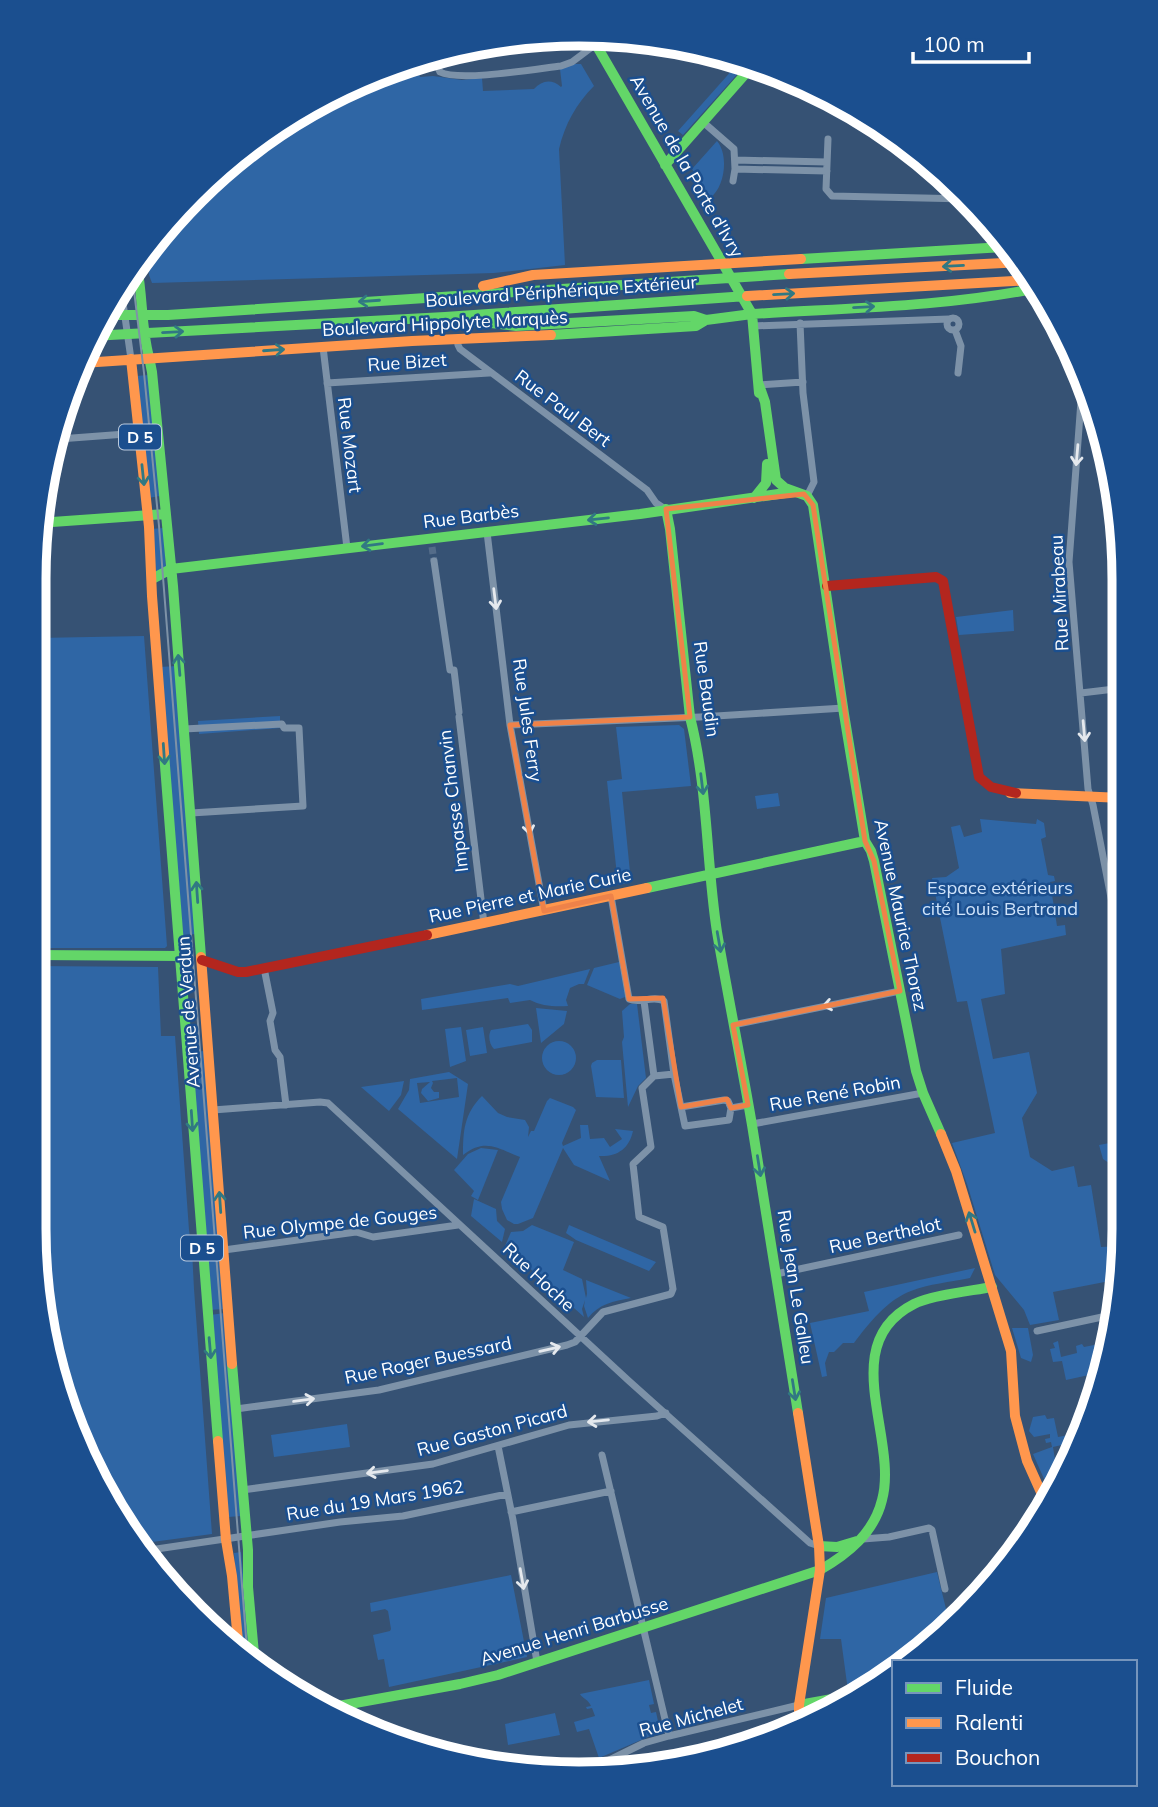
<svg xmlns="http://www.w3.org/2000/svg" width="1158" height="1807" font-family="Mulish,sans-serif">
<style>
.green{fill:#2f66a5;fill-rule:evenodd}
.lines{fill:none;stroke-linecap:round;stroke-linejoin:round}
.street-tunnel{stroke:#546c89;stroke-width:7;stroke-dasharray:7 3.5;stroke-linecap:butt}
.street{stroke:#7d92a8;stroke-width:7}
.fast{stroke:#63d668;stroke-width:10}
.slow{stroke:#ff974d;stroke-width:10}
.jam{stroke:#b3261e;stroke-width:10}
.tram{stroke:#7e92a7;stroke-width:2}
.oneway{stroke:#317883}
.oneway2{stroke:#e5e9ee}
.marked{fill:none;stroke:#ee8249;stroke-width:5;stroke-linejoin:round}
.labels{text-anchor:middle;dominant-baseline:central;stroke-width:5;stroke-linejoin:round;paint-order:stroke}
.shield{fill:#1b4f8f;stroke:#bbcadd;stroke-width:2}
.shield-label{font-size:16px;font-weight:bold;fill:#fff}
.street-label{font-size:18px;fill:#fff;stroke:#1b4f8f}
.park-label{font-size:18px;fill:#cfe3fa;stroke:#1b4f8f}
.rim{fill:none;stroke:#fff;stroke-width:9}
</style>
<rect width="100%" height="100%" fill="#365274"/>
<path class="green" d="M428 56 419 73 420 77 433 76 462 80 482 78 483 91 534 89C542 80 552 79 561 87L562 86 560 69 575 64H581L594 86C576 104 565 124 559 149L565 265 494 273 152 283 149 275 147 251 168 219 246 146 337 90Z
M742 59 749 61 683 135 678 131Z
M717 141C729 155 725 187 710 198L692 169Z
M149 375 160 496 148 498 136 376Z
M163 528 166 567 156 573 151 529Z
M1013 610 1014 631 959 635 956 617Z
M144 636 167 946 165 948H35L37 638Z
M176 666 197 934 183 935 160 667Z
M280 716V728L199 734 198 721Z
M679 725 684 729 691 786 622 792 631 882 618 885 607 781 622 779 616 727Z
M778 793 780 806 757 809 755 796Z
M980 819 1036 824 1037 819 1044 823 1046 837 1041 839 1048 875 1054 876 1055 881 1050 882 1057 926 1065 925 1066 935 1001 949 1005 994 981 999 993 1059 1029 1052 1037 1093 1022 1118 1030 1157 1052 1171 1074 1166 1078 1187 1091 1185 1101 1247 1120 1246V1279L1053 1292 1059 1320 1030 1325 1024 1310 995 1275 967 1184 952 1143 995 1133 967 1001 957 1002 932 878 946 877 959 868 951 827 960 825 964 837 982 832Z
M619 962 625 997 620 999 587 985 594 968Z
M35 966 158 967 161 1036H175L189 1230 192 1250 194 1289 212 1534 137 1544 125 1532 62 1403 33 1228Z
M590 969 584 984H579L570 988 566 1000 568 1006C555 1007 541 1006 530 1000L510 1003 508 998 422 1010 421 999 510 984 518 986Z
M630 1004H637L646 1078 638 1086 628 1107 622 1042 624 1037 622 1011Z
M536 1008 567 1011 564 1024 541 1043Z
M528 1024 532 1030V1042L494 1049C489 1044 488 1035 491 1030Z
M461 1027 466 1061 450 1067 445 1029Z
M483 1027 487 1053 470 1056 466 1030Z
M542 1058a17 17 0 1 1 34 0a17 17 0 1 1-34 0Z
M205 1051 225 1309 209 1310 189 1052Z
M597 1060H621L624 1098 596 1097 591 1066 592 1063Z
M449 1072 468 1084 457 1159 398 1109 409 1090 410 1079ZM457 1078 459 1097 420 1103 417 1083 430 1082 422 1089 421 1093 428 1101 439 1098V1092H434L431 1088 433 1083 432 1081Z
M404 1081 401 1095 389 1111 361 1087Z
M482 1096 498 1113 507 1117 525 1120 529 1127 528 1137 531 1131H534L547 1101 550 1098 573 1107 576 1110 562 1143 563 1146 581 1138 580 1125H588L590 1139 604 1138 610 1147 622 1139 615 1129 633 1131C629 1149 617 1157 599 1156L610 1181 574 1165 563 1148 533 1218 518 1224H514L507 1220 502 1209 501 1202 520 1157C497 1148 485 1138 463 1155 463 1131 464 1114 482 1096Z
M1121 1133V1171L1103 1159 1099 1145 1115 1142V1134Z
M481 1148 498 1150 478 1200 471 1196 474 1191 454 1170 468 1154Z
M474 1199 496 1209 497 1221 505 1229 502 1242 471 1216Z
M532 1225 574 1242 563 1270 582 1279 586 1298 587 1294 586 1280 631 1298C613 1301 599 1304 588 1318L584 1306 585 1300 582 1309 584 1317 505 1246 511 1232 523 1231Z
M569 1225 656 1262 649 1271 576 1240 566 1233Z
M975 1268 970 1278C950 1282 929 1284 911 1291 887 1300 869 1323 854 1343H843L834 1352H829L825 1363 827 1376 822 1377 810 1323 869 1311 864 1292Z
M225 1313 241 1516 228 1517 210 1315Z
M1012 1328H1028L1033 1355 1031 1362 1021 1358Z
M1058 1341 1061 1357 1077 1353 1076 1346 1082 1344 1084 1347 1109 1342 1092 1405 1087 1379 1089 1378V1375L1066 1380 1062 1361 1053 1362 1050 1349 1055 1348 1053 1343Z
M1045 1415 1047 1419 1054 1418 1058 1437 1084 1432 1083 1437 1072 1456 1069 1455 1066 1444 1053 1447 1057 1472 1062 1471 1052 1486 1048 1488 1033 1454 1052 1447 1051 1442 1046 1443 1045 1439 1050 1438V1434L1034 1437 1029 1431 1033 1417Z
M347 1424 350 1447 274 1457 271 1435Z
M241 1552 251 1663 242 1656 234 1553Z
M937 1572 947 1613 961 1611 899 1662H894V1666L868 1687 848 1691 841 1639H820L826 1598Z
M511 1575 527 1657 389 1687 384 1659 378 1660 373 1635 390 1631 391 1629 388 1611 385 1609 371 1612 370 1603Z
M649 1680 654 1704 649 1705 651 1713 656 1712 659 1726 655 1734 599 1758 589 1729 577 1732 574 1722 595 1716 592 1708 587 1709 586 1707 591 1706C589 1700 582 1698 580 1694Z
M555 1713 560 1735 508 1745 505 1724Z"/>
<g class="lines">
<path class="street-tunnel" d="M432 547 434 561"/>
<path class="street" d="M439 57 437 65 440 72C459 82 536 69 561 66L572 62 596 44
M703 122 734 149 735 169 733 181
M828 139 826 189 832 196 968 199
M735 160 827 162
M735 169 827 171
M123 288V303L131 359
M947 324a6 6 0 1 1 12 0a6 6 0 1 1-12 0Z
M800 323 803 393 814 482 807 496
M753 326 949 319
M955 330 961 346 958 373
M457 339 458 345 460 349 647 490 656 503 665 509
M323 347 347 548
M327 383 489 373
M759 385 803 382
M1088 389 1081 401 1069 562 1088 789 1093 805 1122 954
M59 439 139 433
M487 532 510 725 544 911
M434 561 450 670H454L459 712
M1081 693 1123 688
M459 717 484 924
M510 725 700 717 844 708
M184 729 282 724 284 728H299L303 806 191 813
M1109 886 1122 883
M611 896 629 999C640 1004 653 995 664 1001L674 1074 685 1126 729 1120 731 1108
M264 968 273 1013 270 1021 275 1050 280 1057 286 1105
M644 1001 654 1076
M733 1025 900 991
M654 1076 674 1074
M681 1107 724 1100 728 1101 731 1108 748 1105
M213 1110 320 1102 328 1103 629 1381 810 1543 819 1546
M752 1124 923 1093
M224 1250 356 1232 373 1237 458 1225
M776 1274 959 1235
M1037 1331 1116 1314
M236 1409 379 1390 567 1345 575 1342 603 1312 671 1294 673 1289 663 1227 639 1217 633 1164 651 1147 642 1088 654 1076
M498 1446 513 1520 537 1662
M602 1455 669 1736
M242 1490 433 1464 569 1425 657 1416 666 1413
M511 1512 611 1491
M863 1539 889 1537 929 1528 932 1530 945 1589
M143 1551 340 1522 403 1516 507 1494
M593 1768 644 1743 669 1736 799 1705"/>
<path class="fast" d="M591 36 752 314 759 393
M665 165 755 63
M801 259 1004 247 1013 248
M137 267C143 297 141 328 149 357
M752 314C847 308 944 307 1038 288
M104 315H168L789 274
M474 321 516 326 694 316 706 320
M551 335 696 326 706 320 752 314
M91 336 445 317 747 296
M149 357 152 372 173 586 201 957
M759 385 765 402 776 480 785 488 807 496 813 505 844 714 865 841 871 851 874 861 916 1071 923 1093 941 1134
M754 498 766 483 767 464
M666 509 670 529 690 717C708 787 706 861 717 932 728 997 741 1060 752 1125 768 1221 783 1317 798 1413
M38 523 165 514
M152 579 171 569 640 514 792 492
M164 753 218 1441
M647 888 865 841
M35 955 180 956
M232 1364 248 1550V1587L255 1665
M819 1546 837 1547 857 1541
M799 1705 860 1694
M333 1707 460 1684 498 1675 820 1570C848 1554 874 1533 882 1500 899 1438 835 1344 914 1304 931 1295 971 1291 992 1287"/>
<path class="slow" d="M789 274 1021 262
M483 286 533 275 801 259
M747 296 1033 280
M131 359 149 527 152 596 164 753
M82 363 412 341 551 335
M1010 793 1122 798
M427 935 647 888
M201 957 232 1364
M941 1134 956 1171 1011 1351 1015 1416 1027 1461 1044 1499
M798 1413 819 1546 820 1570 799 1705V1723
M218 1441 226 1540 232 1576 239 1652"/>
<path class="jam" d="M827 586 936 577 943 581 979 777 991 787 1016 793
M202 960 238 972H246L427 935"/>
<path class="tram" d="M132 274 144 373 159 526 248 1662"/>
</g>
<defs><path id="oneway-shaft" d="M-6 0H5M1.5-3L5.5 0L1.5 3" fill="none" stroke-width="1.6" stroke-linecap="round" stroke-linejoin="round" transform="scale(1.75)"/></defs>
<g class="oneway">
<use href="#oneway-shaft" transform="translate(953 266) rotate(177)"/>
<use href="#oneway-shaft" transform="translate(784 294) rotate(-3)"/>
<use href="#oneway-shaft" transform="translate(369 301) rotate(176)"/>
<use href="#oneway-shaft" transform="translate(864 307) rotate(-3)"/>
<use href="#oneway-shaft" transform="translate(173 332) rotate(-3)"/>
<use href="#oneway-shaft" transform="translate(274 350) rotate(-4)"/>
<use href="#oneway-shaft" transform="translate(143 475) rotate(84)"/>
<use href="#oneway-shaft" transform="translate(598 519) rotate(174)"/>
<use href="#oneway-shaft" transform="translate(372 545) rotate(173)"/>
<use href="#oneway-shaft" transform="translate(179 665) rotate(-95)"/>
<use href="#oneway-shaft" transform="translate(164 754) rotate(86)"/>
<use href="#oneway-shaft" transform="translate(702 784) rotate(83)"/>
<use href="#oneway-shaft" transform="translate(197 892) rotate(-94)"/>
<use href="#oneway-shaft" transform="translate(719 942) rotate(80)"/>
<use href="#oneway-shaft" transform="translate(192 1121) rotate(86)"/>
<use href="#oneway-shaft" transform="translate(759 1166) rotate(81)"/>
<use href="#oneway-shaft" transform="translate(220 1202) rotate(-94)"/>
<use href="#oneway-shaft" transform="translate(972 1222) rotate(-107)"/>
<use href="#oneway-shaft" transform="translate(210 1348) rotate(85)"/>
<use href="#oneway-shaft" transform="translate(794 1390) rotate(81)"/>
</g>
<g class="oneway2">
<use href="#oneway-shaft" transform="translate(1077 455) rotate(95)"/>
<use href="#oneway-shaft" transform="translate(495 599) rotate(83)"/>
<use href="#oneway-shaft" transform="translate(1084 731) rotate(85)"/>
<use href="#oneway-shaft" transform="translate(528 824) rotate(80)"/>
<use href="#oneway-shaft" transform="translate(833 1004) rotate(168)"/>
<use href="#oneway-shaft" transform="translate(550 1349) rotate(-13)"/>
<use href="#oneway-shaft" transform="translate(304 1400) rotate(-8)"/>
<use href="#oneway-shaft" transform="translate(598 1421) rotate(174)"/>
<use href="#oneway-shaft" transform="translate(377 1472) rotate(172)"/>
<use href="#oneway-shaft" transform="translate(522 1579) rotate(80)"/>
</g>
<path class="marked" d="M804 494 813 505 865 841 874 861 900 991 733 1025 748 1105 731 1108 727 1099 681 1107 663 998 629 999 611 896 544 911 510 725 690 717 666 509Z"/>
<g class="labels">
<g class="shield">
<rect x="119" y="424.5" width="42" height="25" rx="5"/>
<rect x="181" y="1235.5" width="42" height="25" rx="5"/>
</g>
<g class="shield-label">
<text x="140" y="437">D 5</text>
<text x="202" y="1248">D 5</text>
</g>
<g class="street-label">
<text transform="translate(687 166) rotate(60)">Avenue de la Porte d'Ivry</text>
<text transform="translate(561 291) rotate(-4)">Boulevard Périphérique Extérieur</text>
<text transform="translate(445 323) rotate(-3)">Boulevard Hippolyte Marquès</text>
<text transform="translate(407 362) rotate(-4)">Rue Bizet</text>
<text transform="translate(563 408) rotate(37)">Rue Paul Bert</text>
<text transform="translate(350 445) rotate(83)">Rue Mozart</text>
<text transform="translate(471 516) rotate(-7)">Rue Barbès</text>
<text transform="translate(1059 593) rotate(-93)">Rue Mirabeau</text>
<text transform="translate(707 689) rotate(82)">Rue Baudin</text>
<text transform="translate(528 720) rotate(82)">Rue Jules Ferry</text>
<text transform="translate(453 801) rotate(-97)">Impasse Chanvin</text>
<text transform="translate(530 895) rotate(-12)">Rue Pierre et Marie Curie</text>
<text transform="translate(901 915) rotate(78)">Avenue Maurice Thorez</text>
<text transform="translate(188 1012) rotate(-94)">Avenue de Verdun</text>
<text transform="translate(835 1093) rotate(-10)">Rue René Robin</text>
<text transform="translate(340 1222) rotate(-6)">Rue Olympe de Gouges</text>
<text transform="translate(885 1235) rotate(-12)">Rue Berthelot</text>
<text transform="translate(539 1277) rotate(43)">Rue Hoche</text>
<text transform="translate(796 1287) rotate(81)">Rue Jean Le Galleu</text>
<text transform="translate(428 1360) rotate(-12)">Rue Roger Buessard</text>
<text transform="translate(492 1430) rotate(-15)">Rue Gaston Picard</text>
<text transform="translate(375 1500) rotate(-9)">Rue du 19 Mars 1962</text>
<text transform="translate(574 1631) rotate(-17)">Avenue Henri Barbusse</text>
<text transform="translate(691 1717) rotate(-15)">Rue Michelet</text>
</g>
<g class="park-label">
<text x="1000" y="887">Espace extérieurs<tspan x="1000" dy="21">cité Louis Bertrand</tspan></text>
</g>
</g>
<path d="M0 0H1158V1807H0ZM579 46H579A533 533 0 0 1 1112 579V1229A533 533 0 0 1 579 1762H579A533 533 0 0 1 46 1229V579A533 533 0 0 1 579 46Z" fill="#1b4f8f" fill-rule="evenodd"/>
<path class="rim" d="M579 46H579A533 533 0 0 1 1112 579V1229A533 533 0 0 1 579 1762H579A533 533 0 0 1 46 1229V579A533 533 0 0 1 579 46Z"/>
<rect x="892" y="1660" width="245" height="126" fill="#1b4f8f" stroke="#7695bc" stroke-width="2"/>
<rect x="906" y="1683" width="35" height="10" fill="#63d668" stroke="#7695bc" stroke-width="2"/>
<text x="955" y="1695" font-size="21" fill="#ffffff">Fluide</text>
<rect x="906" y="1718" width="35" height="10" fill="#ff974d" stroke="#7695bc" stroke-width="2"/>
<text x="955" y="1730" font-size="21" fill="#ffffff">Ralenti</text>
<rect x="906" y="1753" width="35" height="10" fill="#b3261e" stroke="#7695bc" stroke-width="2"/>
<text x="955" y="1765" font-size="21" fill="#ffffff">Bouchon</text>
<path d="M913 52v10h116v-10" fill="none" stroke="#ffffff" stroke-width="3.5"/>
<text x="923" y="52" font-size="21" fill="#ffffff" stroke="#1b4f8f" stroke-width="5" paint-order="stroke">100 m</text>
</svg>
